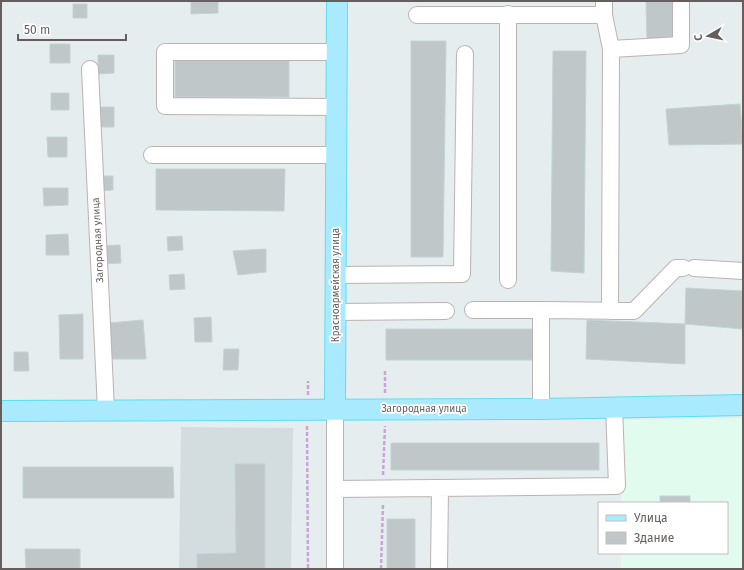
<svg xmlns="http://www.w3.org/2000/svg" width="744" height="570" font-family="'Fira Sans',sans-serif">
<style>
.education{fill:#d3dddf}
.medical{fill:#e2fbef}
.building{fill:#bfc7c8;stroke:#c3d2d4}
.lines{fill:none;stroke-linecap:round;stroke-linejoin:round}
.minor-casing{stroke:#bab3b2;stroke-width:18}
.major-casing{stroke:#5cdef2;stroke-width:22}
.path{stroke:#c8a5d9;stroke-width:2.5;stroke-dasharray:4 2;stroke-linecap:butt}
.minor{stroke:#fff;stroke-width:16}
.major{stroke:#aaeaff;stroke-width:20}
.labels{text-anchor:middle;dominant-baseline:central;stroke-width:3.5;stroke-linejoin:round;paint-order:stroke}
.street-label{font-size:10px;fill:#665d5d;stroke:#fff}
</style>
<rect width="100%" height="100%" fill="#e5edef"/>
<path class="education" d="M181 427 293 428 291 569H179Z"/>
<path class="medical" d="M743 418V569H621V553H727V503H621V420Z"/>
<path class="building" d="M191 1H218V13L191 14Z
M646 1H673L675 37 647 41Z
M73 4H87V18H73Z
M411 41H446L443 257H411Z
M50 44H70V63H50Z
M553 51H586L584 273 551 271Z
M98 55H114V73L98 74Z
M175 58H289V97H175Z
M51 93H69V110H51Z
M740 104 743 144 669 145 666 109Z
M97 107H114V127H98Z
M47 137H67V157H48Z
M156 169H285L284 211 156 210Z
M98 176H113V190L99 191Z
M43 188H68V205L44 206Z
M68 234 69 255H46V235Z
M182 236 183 250 168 251 167 237Z
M120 245 121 263 101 264 100 246Z
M266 249V272L238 275 233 251Z
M184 274 185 289 170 290 169 275Z
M686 288 743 291V329L685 324Z
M83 314V359H60L59 315Z
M211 317 212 342H195L194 318Z
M143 320 146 359H111L109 323Z
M587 320 685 324V364L586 359Z
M386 329H536V360H386Z
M224 349H239L238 370H223Z
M14 352H28L29 371H14Z
M391 443H599V470H391Z
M235 464H265V569H197V554L236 553Z
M23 467H173L174 498H23Z
M660 496H690V503H660Z
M387 519H415V569H387Z
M25 549H80V569H26Z"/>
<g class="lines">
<g class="minor-casing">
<path id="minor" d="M604 1V15L611 49 610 311
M508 14V280
M417 15H604
M611 49 681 45V1
M337 52H165V106L337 107
M90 69 106 410
M152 155H337
M694 268 743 271
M336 275 462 274 465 54
M473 310H541
M336 312 446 311
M541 409V310L634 311 676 268H683
M335 489 617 486 614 407
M335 569V409
M439 569 440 489"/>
</g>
<g class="major-casing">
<path id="major" d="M335 409 337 1
M1 411 541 409 743 405"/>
</g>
<path class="path" d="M385 393V371
M308 395V381
M307 426 308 569
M383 475 385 426
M381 569 383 504"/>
<use href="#minor" class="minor"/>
<use href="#major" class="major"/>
</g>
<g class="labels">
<g class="street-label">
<text transform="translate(98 240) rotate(-93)">Загородная улица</text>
<text transform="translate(336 285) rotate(-90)">Красноармейская улица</text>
<text x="424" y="409">Загородная улица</text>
</g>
</g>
<rect width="744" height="570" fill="none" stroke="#665d5d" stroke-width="4"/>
<rect x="598" y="502" width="130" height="52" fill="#ffffff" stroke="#c2bebe"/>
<rect x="606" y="515" width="20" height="6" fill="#aaeaff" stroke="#c2bebe"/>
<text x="634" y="522" font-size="12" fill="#665d5d">Улица</text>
<rect x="606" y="532" width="20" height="12" fill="#bfc7c8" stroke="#c2bebe"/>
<text x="634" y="542" font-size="12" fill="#665d5d">Здание</text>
<g transform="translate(708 36) rotate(261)" stroke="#ffffff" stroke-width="3" paint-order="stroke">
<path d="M0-3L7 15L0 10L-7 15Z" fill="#665d5d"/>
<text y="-6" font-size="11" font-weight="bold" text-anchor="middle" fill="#665d5d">С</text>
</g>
<path d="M18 34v6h108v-6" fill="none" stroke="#665d5d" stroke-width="2"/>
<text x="24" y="34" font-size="12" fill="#665d5d" stroke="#ffffff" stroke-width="3" paint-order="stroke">50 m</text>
</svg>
